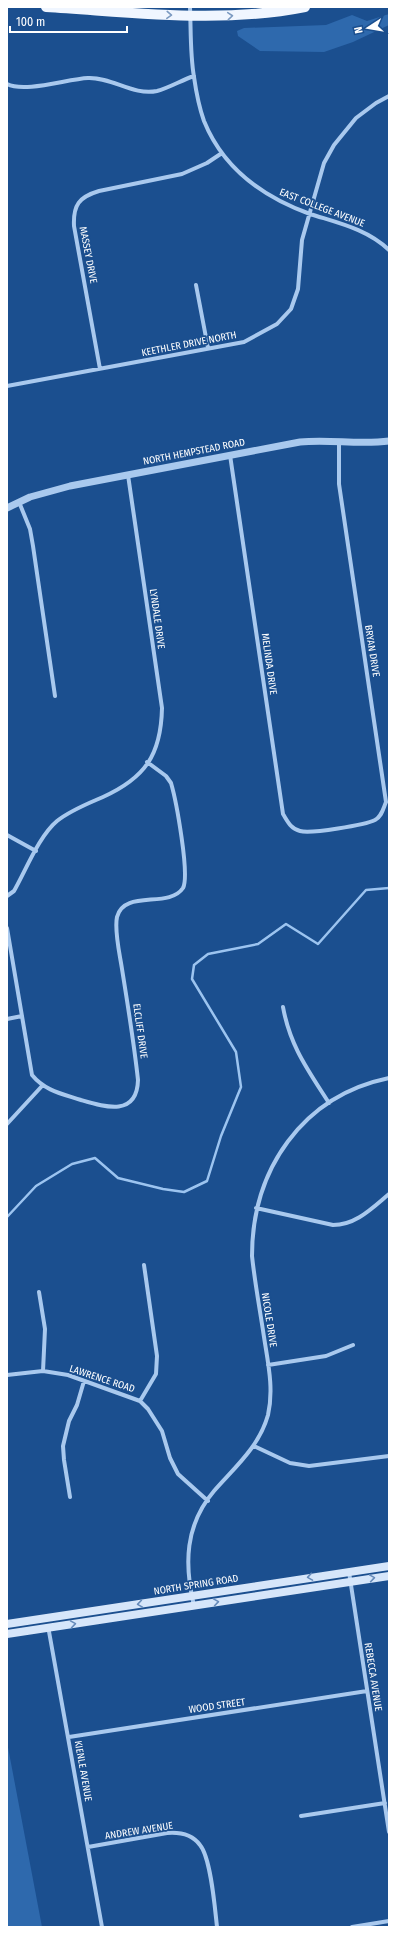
<svg xmlns="http://www.w3.org/2000/svg" width="396" height="1934" font-family="'Fira Sans Condensed',sans-serif">
<style>
.green{fill:#2e69ad}
.lines{fill:none;stroke-linecap:round;stroke-linejoin:round}
.stream{stroke:#9cc4f0;stroke-width:2.5}
.minor{stroke:#a9c9ee;stroke-width:4}
.tertiary{stroke:#a9c9ee;stroke-width:7}
.secondary{stroke:#d6e6fa;stroke-width:8}
.primary{stroke:#f0f6ff;stroke-width:10}
.oneway{stroke:#7b9ac1}
.oneway2{stroke:#668bba}
.labels{text-anchor:middle;dominant-baseline:central;stroke-width:3.5;stroke-linejoin:round;paint-order:stroke}
.street-label{font-size:10px;fill:#fff;stroke:#1b4f8f}
</style>
<rect width="100%" height="100%" fill="#1b4f8f"/>
<path class="green" d="M389 14V25L353 42 324 52 260 51 238 36 237 31 244 28 326 25 352 15 367 21Z
M7 1742 42 1927H7Z"/>
<g class="lines">
<path class="stream" d="M7 1217 36 1186 72 1164 95 1158 118 1178 163 1189 184 1192 207 1181 221 1136 241 1087 236 1052 192 979 194 965 208 954 258 944 286 924 318 944 366 890 389 888"/>
<path class="minor" d="M190 7C191 30 190 54 194 77 196 91 199 107 204 121 223 168 263 197 310 214 338 223 367 229 389 250
M7 84C25 93 67 79 88 78 112 77 133 96 157 91 169 88 182 80 194 76
M196 285 208 348
M100 369 74 226C73 205 79 197 99 191L182 174 207 163 222 153
M7 386 244 342 277 324 291 309 298 289 302 240 324 163 334 145 356 118 376 103 389 96
M230 455 283 814C288 822 291 829 300 831 311 834 365 825 375 820 382 816 383 809 386 802L339 484V442
M19 502 30 529 33 546 55 696
M7 835 36 851
M7 896 14 891C26 870 39 836 57 821 71 810 87 804 103 797 145 778 161 755 162 708L128 475
M7 928 32 1075C45 1091 63 1094 81 1100 105 1107 137 1117 138 1080 134 1043 128 1006 122 969 120 955 114 931 117 917 124 889 169 909 183 888 190 875 176 800 171 783L166 776 147 762
M283 1007C290 1046 308 1070 329 1103
M7 1019 22 1016
M7 1124 42 1086
M256 1208 333 1225C356 1225 372 1208 389 1194
M39 1292 45 1329 43 1371
M268 1365 326 1356 353 1345
M7 1375 43 1371 68 1375 140 1401 148 1409 162 1431 170 1458 178 1474 208 1501
M140 1401 156 1374 157 1356 144 1265
M254 1446 290 1463 309 1466 389 1456
M70 1497 64 1460 63 1446 69 1421 77 1405 84 1381
M349 1572 389 1832
M194 1606C184 1564 185 1525 214 1491 235 1467 259 1447 268 1415 274 1389 268 1363 264 1337 260 1310 255 1284 252 1256 252 1170 302 1096 389 1078
M48 1626 102 1927
M69 1737 367 1691
M301 1816 385 1803
M88 1847 167 1833C180 1832 192 1834 200 1845 211 1858 215 1909 217 1927
M352 1927 389 1921"/>
<path class="tertiary" d="M7 508 30 497 70 486 300 442C330 439 359 445 389 441"/>
<path class="secondary" d="M7 1624 389 1566
M7 1634 389 1576"/>
<path class="primary" d="M46 7C132 12 220 24 305 7"/>
</g>
<defs><path id="oneway-chevron" d="M-2-3.5L2.5 0L-2 3.5" fill="none" stroke-width="1.6" stroke-linecap="round" stroke-linejoin="round"/></defs>
<g class="oneway">
<use href="#oneway-chevron" transform="translate(169 15) rotate(3)"/>
<use href="#oneway-chevron" transform="translate(230 16) rotate(-5)"/>
</g>
<g class="oneway2">
<use href="#oneway-chevron" transform="translate(310 1577) rotate(171)"/>
<use href="#oneway-chevron" transform="translate(372 1578) rotate(-9)"/>
<use href="#oneway-chevron" transform="translate(216 1602) rotate(-9)"/>
<use href="#oneway-chevron" transform="translate(140 1604) rotate(171)"/>
<use href="#oneway-chevron" transform="translate(73 1624) rotate(-9)"/>
</g>
<g class="labels">
<g class="street-label">
<text transform="translate(322 208) rotate(21)">EAST COLLEGE AVENUE</text>
<text transform="translate(88 255) rotate(79)">MASSEY DRIVE</text>
<text transform="translate(189 344) rotate(-11)">KEETHLER DRIVE NORTH</text>
<text transform="translate(194 452) rotate(-11)">NORTH HEMPSTEAD ROAD</text>
<text transform="translate(157 619) rotate(82)">LYNDALE DRIVE</text>
<text transform="translate(372 651) rotate(81)">BRYAN DRIVE</text>
<text transform="translate(269 664) rotate(82)">MELINDA DRIVE</text>
<text transform="translate(140 1031) rotate(82)">ELCLIFF DRIVE</text>
<text transform="translate(269 1320) rotate(81)">NICOLE DRIVE</text>
<text transform="translate(102 1379) rotate(18)">LAWRENCE ROAD</text>
<text transform="translate(196 1585) rotate(-9)">NORTH SPRING ROAD</text>
<text transform="translate(373 1677) rotate(81)">REBECCA AVENUE</text>
<text transform="translate(217 1706) rotate(-8)">WOOD STREET</text>
<text transform="translate(83 1771) rotate(80)">KIENLE AVENUE</text>
<text transform="translate(139 1831) rotate(-9)">ANDREW AVENUE</text>
</g>
</g>
<rect width="396" height="1934" fill="none" stroke="#ffffff" stroke-width="16"/>
<g transform="translate(368 28) rotate(258)" stroke="#1b4f8f" stroke-width="3" paint-order="stroke">
<path d="M0-3L7 15L0 10L-7 15Z" fill="#ffffff"/>
<text y="-6" font-size="11" font-weight="bold" text-anchor="middle" fill="#ffffff">N</text>
</g>
<path d="M10 26v6h117v-6" fill="none" stroke="#ffffff" stroke-width="2"/>
<text x="16" y="26" font-size="12" fill="#ffffff" stroke="#1b4f8f" stroke-width="3" paint-order="stroke">100 m</text>
</svg>
